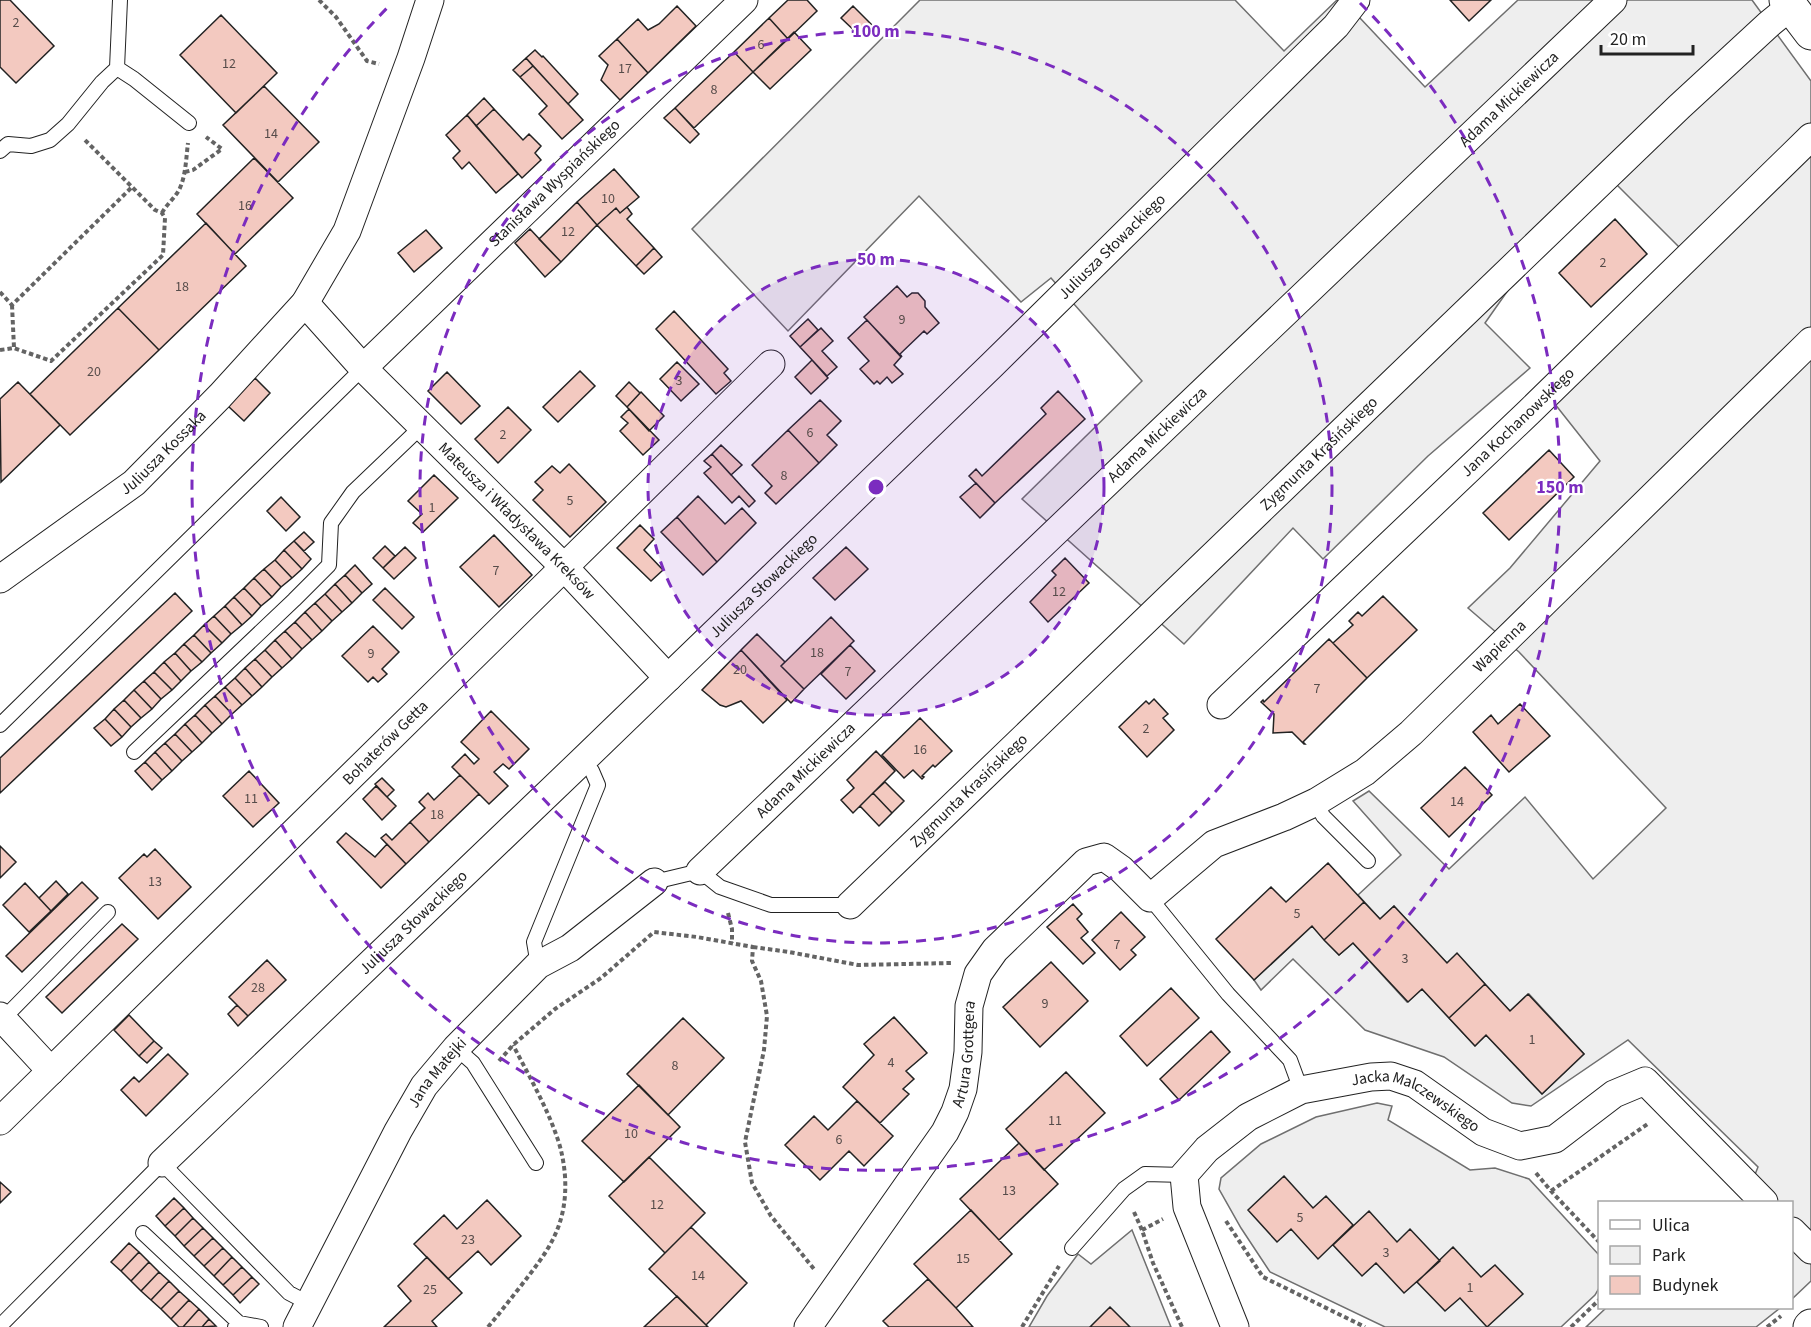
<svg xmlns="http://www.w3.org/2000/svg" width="1811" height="1327" font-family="'Source Sans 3',sans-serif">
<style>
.green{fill:#eee;stroke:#6f6f6f;stroke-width:1.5}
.building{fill:#f3c9c0;stroke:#222;stroke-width:1.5}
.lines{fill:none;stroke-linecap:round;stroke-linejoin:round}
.service-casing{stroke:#222;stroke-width:16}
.minor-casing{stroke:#222;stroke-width:29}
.tertiary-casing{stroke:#222;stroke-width:35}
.path{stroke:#646464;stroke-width:4;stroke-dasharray:4.5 3;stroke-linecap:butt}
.service{stroke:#fff;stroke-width:14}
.minor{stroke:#fff;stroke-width:27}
.tertiary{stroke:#fff;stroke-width:33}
.ring{fill:none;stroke:#7b2cbf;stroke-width:3;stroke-dasharray:10 8}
.labels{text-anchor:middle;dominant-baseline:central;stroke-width:4.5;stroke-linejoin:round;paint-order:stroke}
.number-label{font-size:14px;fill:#564c4a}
.street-label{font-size:16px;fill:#222;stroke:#fff}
.centre{fill:#7b2cbf;stroke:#fff;stroke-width:3}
.ring-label{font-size:18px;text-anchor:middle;font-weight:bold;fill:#7b2cbf;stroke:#fff;stroke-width:4.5;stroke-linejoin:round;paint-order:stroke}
</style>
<rect width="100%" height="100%" fill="#fff"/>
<path class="green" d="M920 0H1235L1284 51 1337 0H1343L1425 87 1518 0H1752L1811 81V1281L1792 1299V1202H1744L1758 1167 1628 1040 1531 1106 1512 1103 1444 1057 1365 1030 1293 959 1261 990 1254 980 1312 926 1339 955 1353 943 1407 1002 1422 989 1475 1046 1486 1035 1542 1094 1584 1054 1529 994 1510 1011 1457 954 1447 963 1394 906 1380 919 1358 895 1401 855 1353 801 1369 791 1449 869 1525 797 1593 879 1666 808 1519 652 1468 608 1510 568 1600 461 1543 389 1681 249 1616 184 1518 276 1485 323 1530 368 1428 456 1323 559 1293 528 1184 644 1022 499 1142 381 1051 278 1021 302 919 196 788 331 692 229Z
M1377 1103 1392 1106 1388 1120 1470 1170 1495 1168 1529 1179 1599 1255V1288L1595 1295 1561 1327H1385L1270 1272 1241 1228 1219 1189 1221 1178 1261 1144 1316 1117Z
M1132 1230 1171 1327H1029L1047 1296 1078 1254 1091 1264Z
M1606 1308H1780L1756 1327H1586Z"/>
<path class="building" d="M0 0H10L54 46 16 83 0 67Z
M788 0H807L817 11 788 39 769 18Z
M1450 0H1491L1469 21Z
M677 6 696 26 648 73 617 39 638 19 648 30 659 24Z
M853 6 872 25 861 37 841 18Z
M221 15 277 73 236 113 180 55Z
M769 18 788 39 753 72 734 52Z
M794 32 811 50 770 89 753 72Z
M617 39 648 73 620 100 601 80 608 65 599 56Z
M535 50 542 57 543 56 578 94 568 104 526 58Z
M734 52 753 72 694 128 675 108Z
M526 58 533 66 520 77 513 70Z
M533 66 583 120 562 139 539 114 547 106 520 77Z
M264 86 319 142 278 182 223 125Z
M484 98 494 109 476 126 467 115Z
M675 108 699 134 690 143 664 118Z
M494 109 523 140 529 134 541 146 535 153 541 160 522 178 476 126Z
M467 115 518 174 496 193 469 162 462 169 453 158 460 151 446 135Z
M254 158 293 198 235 254 197 214Z
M614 169 639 197 620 213 616 208 597 225 577 202Z
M577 202 597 225 561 262 539 239Z
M627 207 632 214 627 219 654 248 636 266 597 225 616 208 620 213Z
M1615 219 1647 254 1591 307 1559 273Z
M206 223 246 266 159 350 118 308Z
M530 229 561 262 545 277 515 243Z
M426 230 442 248 414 272 398 253Z
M654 248 662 257 644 274 636 266Z
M897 286 907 297 912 293H918L925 301V307L939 323 927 334 924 331 900 354 902 357 864 317Z
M118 308 159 350 70 435 30 394Z
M674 311 728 369 724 373 731 381 716 394 656 329Z
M808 319 818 330 800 347 790 336Z
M867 320 901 357 894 365 903 374 892 383 887 377 880 384 877 381 874 384 860 369 869 361 848 338Z
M821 328 833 341 822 351 837 367 827 376 800 347Z
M812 360 828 378 811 394 795 377Z
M677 362 699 384 681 401 660 379Z
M580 371 595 386 558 422 543 407Z
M447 372 480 406 461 424 428 391Z
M255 378 270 393 244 421 228 406Z
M18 382 60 425 1 482 0 399Z
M629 382 640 393 627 407 616 396Z
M1058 391 1085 419 995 503 969 476 976 469 982 476 1046 414 1041 408Z
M641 392 664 416 649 431 627 407Z
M820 400 841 421 827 435 837 445 819 463 788 430Z
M508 407 531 430 498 463 475 439Z
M629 409 659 440 643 455 620 431 628 423 621 417Z
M788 430 819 463 776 504 765 493 772 486 752 465Z
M721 445 742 465 731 475 712 454Z
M1549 450 1574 477 1509 540 1483 513Z
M712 454 755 501 749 507 739 496 732 503 704 473 711 467 704 461Z
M569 464 606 502 570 537 533 500 543 490 535 482 552 466 560 473Z
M434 475 458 498 423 532 413 523 422 514 408 501Z
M976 483 995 503 980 518 960 497Z
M698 496 725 524 742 508 756 523 717 562 677 517Z
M281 497 300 517 286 531 267 511Z
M677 517 717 562 703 575 661 532Z
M640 525 654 539 644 550 663 570 651 581 617 548Z
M304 532 314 542 304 551 294 541Z
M494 535 532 575 499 607 460 567Z
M294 541 311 559 302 569 284 550Z
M385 546 395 556 383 568 373 558Z
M405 547 416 558 394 579 383 568Z
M846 547 868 569 835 600 813 578Z
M284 550 302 569 292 578 275 560Z
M1065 558 1089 583 1048 622 1030 602 1056 575 1052 571Z
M275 560 292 578 281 587 264 569Z
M355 565 372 584 362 593 345 575Z
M264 569 281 587 272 597 254 578Z
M345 575 362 593 352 603 335 584Z
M254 578 272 597 261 606 244 588Z
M335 584 352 603 342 612 325 594Z
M244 588 261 606 252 616 234 597Z
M385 588 414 617 402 629 373 600Z
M175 593 192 611 0 793V758Z
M325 594 342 612 332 621 315 603Z
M1383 596 1417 630 1367 678 1333 643 1353 625 1349 621 1358 612 1362 616Z
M234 597 252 616 242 625 225 606Z
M315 603 332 621 322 631 305 612Z
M225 606 242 625 231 634 214 616Z
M305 612 322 631 312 640 295 622Z
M214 616 231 634 222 643 204 625Z
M831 617 854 641 804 689 781 666Z
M295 622 312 640 302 649 285 631Z
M204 625 222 643 211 653 194 635Z
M373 626 399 652 382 669 387 674 378 682 373 677 368 682 342 656Z
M285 631 302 649 292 659 275 640Z
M757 634 785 662 781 666 804 689 791 703 741 650Z
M194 635 211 653 202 662 184 644Z
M1329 639 1367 678 1303 742 1305 744H1304L1292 732 1273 733 1274 714 1261 702 1263 700 1264 702Z
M275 640 292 659 282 668 265 650Z
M184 644 202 662 191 671 175 653Z
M850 645 875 671 846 699 821 674Z
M265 650 282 668 272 677 255 659Z
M741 650 787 700 763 723 741 701 726 707 720 705 702 690Z
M175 653 191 671 181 681 164 662Z
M255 659 272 677 262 687 245 668Z
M164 662 181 681 172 690 154 672Z
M245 668 262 687 252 696 235 678Z
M154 672 172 690 161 699 144 681Z
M235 678 252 696 242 705 225 687Z
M144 681 161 699 152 709 134 690Z
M225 687 242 705 232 714 215 696Z
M134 690 152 709 141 718 124 700Z
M215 696 232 714 222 724 205 705Z
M1154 699 1168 714 1163 718 1174 730 1147 757 1119 727 1146 701 1149 704Z
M124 700 141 718 131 727 114 709Z
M1520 704 1550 736 1509 772 1473 732 1491 715 1498 724Z
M205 705 222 724 212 733 195 715Z
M114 709 131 727 122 737 105 719Z
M491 711 529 749 509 769 503 764 494 772 508 786 489 804 452 767 465 754 474 764 479 759 461 742Z
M195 715 212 733 202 743 185 724Z
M920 718 952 751 935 767 933 765 922 776 924 777 922 779 913 770 904 778 882 755Z
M105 719 122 737 111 746 94 728Z
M185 724 202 743 192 752 175 734Z
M175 734 192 752 182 761 165 743Z
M165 743 182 761 172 771 155 752Z
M876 751 895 771 853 813 841 800 854 788 847 780Z
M155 752 172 771 162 780 145 762Z
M145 762 162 780 152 790 135 771Z
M1465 767 1492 795 1449 837 1421 808Z
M249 771 279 803 253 827 223 796Z
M460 775 479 794 429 842 410 822 425 808 419 802 428 793 434 800Z
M382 778 394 790 387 797 375 784Z
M885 782 904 801 892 813 873 793Z
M376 786 396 806 382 820 363 799Z
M873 793 892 813 879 826 860 806Z
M410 822 429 842 406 864 381 838 386 834 392 840Z
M346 833 375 857 387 844 406 864 381 888 337 842Z
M0 846 16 862 0 878Z
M155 849 191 887 158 919 119 878 144 854 147 857Z
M1328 863 1364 902 1324 940 1312 926 1254 980 1216 939 1271 887 1286 902Z
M56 881 68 894 51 911 39 898Z
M82 882 98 898 22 972 6 956Z
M25 883 51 911 29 932 3 905Z
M1364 902 1380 919 1394 906 1447 963 1457 953 1485 984 1449 1018 1422 989 1408 1002 1353 943 1339 955 1324 940Z
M1073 904 1082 914 1077 919 1088 932 1081 938 1095 953 1083 964 1047 927Z
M1121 912 1145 937 1131 950 1136 955 1120 970 1092 940Z
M122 924 138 939 62 1013 46 997Z
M267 960 286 980 248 1016 229 997Z
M1051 962 1088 1001 1040 1047 1003 1007Z
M1485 984 1510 1011 1528 994 1584 1054 1542 1094 1486 1035 1475 1046 1449 1018Z
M1171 988 1199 1018 1147 1066 1120 1036Z
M237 1005 248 1016 238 1026 228 1014Z
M129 1015 154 1041 139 1056 114 1030Z
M894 1017 927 1053 906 1071 914 1079 903 1089 909 1094 880 1123 843 1087 874 1055 864 1044Z
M683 1018 724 1058 668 1115 627 1074Z
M1211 1031 1230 1052 1179 1100 1160 1079Z
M154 1041 162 1048 147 1063 139 1056Z
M168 1054 188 1074 146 1116 121 1090 134 1077 139 1082Z
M1066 1072 1105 1113 1044 1170 1006 1129Z
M639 1085 680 1127 624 1182 582 1141Z
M857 1101 893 1136 864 1166 849 1151 820 1180 785 1145 814 1116 828 1130Z
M1019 1143 1058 1184 999 1240 960 1199Z
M649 1157 705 1213 665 1253 609 1196Z
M1284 1176 1313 1208 1326 1196 1353 1225 1318 1259 1291 1229 1277 1242 1248 1210Z
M0 1182 11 1192 0 1203Z
M174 1198 184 1208 165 1226 156 1216Z
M487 1200 521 1236 491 1265 478 1251 448 1279 414 1244 444 1215 457 1229Z
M184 1208 193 1218 175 1236 165 1226Z
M971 1210 1012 1254 956 1308 914 1264Z
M1369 1211 1397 1242 1410 1229 1440 1261 1404 1293 1376 1263 1362 1276 1333 1245Z
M193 1218 203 1228 184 1246 175 1236Z
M691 1227 747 1283 706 1325 649 1269Z
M203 1228 213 1238 194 1256 184 1246Z
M213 1238 223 1248 204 1266 194 1256Z
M129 1243 139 1252 121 1271 111 1262Z
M1453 1247 1481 1277 1495 1265 1523 1294 1487 1327 1460 1298 1445 1311 1417 1282Z
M223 1248 232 1257 214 1276 204 1266Z
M139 1252 149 1262 131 1281 121 1271Z
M232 1257 242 1267 223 1285 214 1276Z
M427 1257 462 1293 432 1321 437 1327H384L411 1301 398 1286Z
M149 1262 159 1272 141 1291 131 1281Z
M242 1267 252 1277 233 1295 223 1285Z
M159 1272 169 1281 151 1300 141 1291Z
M252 1277 259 1284 240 1303 233 1295Z
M928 1279 956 1308 973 1327H889L883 1321Z
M169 1281 179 1291 161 1309 151 1300Z
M179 1291 189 1300 171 1319 161 1309Z
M677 1296 708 1327H644Z
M189 1300 199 1309 183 1327H179L171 1319Z
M1110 1307 1130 1327H1090Z
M199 1309 209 1319 202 1327H183Z
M209 1319 216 1326 202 1327Z"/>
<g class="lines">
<g class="service-casing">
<path id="service" d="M117 68 120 0
M0 151 8 144 31 146 50 140 68 124 102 82 117 68 134 79 189 123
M0 725 363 368
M134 752 294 600 329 565 331 523 353 492 422 426
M1316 802 1323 816 1368 861
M654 882 700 871 720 887 771 905H850
M1150 898 1228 994 1290 1060 1301 1090
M538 965 534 942 598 785 592 771 582 761
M3 1019 108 912
M456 1048 473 1063 536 1163
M143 1233 239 1323
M1072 1248 1124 1189 1145 1174 1184 1175
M0 1326 162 1163 289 1293 310 1304
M235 1327 239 1323 261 1327"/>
</g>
<g class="minor-casing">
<g id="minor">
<path id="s1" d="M305 303 363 368 564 567 668 678"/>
<path id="s2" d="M363 368 744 0"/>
<path id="s3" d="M0 579 134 483 220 396 305 303 347 231 411 58 430 0"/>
<path id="s4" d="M1221 705 1529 412 1811 137"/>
<path id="s5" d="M700 871 1613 0"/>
<path id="s6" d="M850 905 1679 107 1769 24 1791 6"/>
<path d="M0 1016 51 1071"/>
<path id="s7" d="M0 1121 771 364"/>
<path id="s8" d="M162 1163 582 761 992 365 1336 26 1356 0"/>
<path d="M1792 1231 1811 1250"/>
<path id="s9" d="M297 1327 398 1131 424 1086 456 1048 538 965 570 948 654 882"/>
<path id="s10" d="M808 1327 945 1132 955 1112 963 1089 968 1052 969 1006 978 974 995 950 1086 862 1104 857 1121 869 1150 898 1214 844 1284 817 1316 802 1365 772 1411 733 1811 341"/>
<path id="s11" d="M1235 1327 1187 1207 1184 1175 1207 1149 1248 1117 1301 1090 1371 1077 1391 1076 1415 1084 1483 1132 1520 1146 1555 1139 1614 1094 1645 1081 1764 1202"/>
</g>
</g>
<g class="tertiary-casing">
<path id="tertiary" d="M1786 0 1811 33
M1810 1327 1811 1326"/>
</g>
<path class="path" d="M319 0 336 17 367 61 379 64
M185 172 193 170 222 149 206 137
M162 213C166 205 174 199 179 190 186 176 186 158 188 143
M0 292 12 305 132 187
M12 305 14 348
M0 350 14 348 51 361 163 255 165 218 162 213 155 210 83 138
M728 913 732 929V943
M753 947 789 952 858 965 952 963
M499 1061 513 1045 555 1009 601 978 654 932 697 937 753 947 752 961 761 981 767 1016 764 1050 745 1142 752 1183 771 1216 814 1269
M1536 1173 1551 1191 1600 1243
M1551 1191 1649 1123
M1134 1212 1142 1230 1153 1263 1182 1327
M1226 1221 1263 1277 1365 1327
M1142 1230 1163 1219
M488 1327C499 1314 509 1301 520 1287 548 1251 568 1226 565 1176 564 1164 562 1152 558 1140 547 1107 529 1076 513 1045
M1022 1327 1059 1266
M1571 1327 1600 1299
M1767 1327 1781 1316"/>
<use href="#service" class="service"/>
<use href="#minor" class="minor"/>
<use href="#tertiary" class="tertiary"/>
</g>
<circle cx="876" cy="487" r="228" fill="#7b2cbf" fill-opacity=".12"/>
<g class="ring">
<circle cx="876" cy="487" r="228"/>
<circle cx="876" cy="487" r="456"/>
<path d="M1360 3A684 684 0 1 1 392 3"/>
</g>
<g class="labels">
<g class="number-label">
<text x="16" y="23">2</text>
<text x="761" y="45">6</text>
<text x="229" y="64">12</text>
<text x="625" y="69">17</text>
<text x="714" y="90">8</text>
<text x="271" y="134">14</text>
<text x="608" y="199">10</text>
<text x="245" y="206">16</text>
<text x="568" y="232">12</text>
<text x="1603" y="263">2</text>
<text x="182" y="287">18</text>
<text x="902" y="320">9</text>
<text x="94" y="372">20</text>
<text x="679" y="381">3</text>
<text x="810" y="433">6</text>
<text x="503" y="435">2</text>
<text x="784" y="476">8</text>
<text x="570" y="501">5</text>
<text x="432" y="508">1</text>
<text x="496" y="571">7</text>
<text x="1059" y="592">12</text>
<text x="817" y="653">18</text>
<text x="371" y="654">9</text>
<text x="740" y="670">20</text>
<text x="848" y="672">7</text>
<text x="1317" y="689">7</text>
<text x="1146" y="729">2</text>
<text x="920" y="750">16</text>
<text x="251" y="799">11</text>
<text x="1457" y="802">14</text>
<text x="437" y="815">18</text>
<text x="155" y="882">13</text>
<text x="1297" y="914">5</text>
<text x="1117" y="945">7</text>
<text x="1405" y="959">3</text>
<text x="258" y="988">28</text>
<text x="1045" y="1004">9</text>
<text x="1532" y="1040">1</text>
<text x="891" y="1063">4</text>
<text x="675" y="1066">8</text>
<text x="1055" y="1121">11</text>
<text x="631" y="1134">10</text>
<text x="839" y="1140">6</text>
<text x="1009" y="1191">13</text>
<text x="657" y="1205">12</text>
<text x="1300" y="1218">5</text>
<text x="468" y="1240">23</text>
<text x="1386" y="1253">3</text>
<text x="963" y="1259">15</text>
<text x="698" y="1276">14</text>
<text x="1470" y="1288">1</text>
<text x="430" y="1290">25</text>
</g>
<g class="street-label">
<text stroke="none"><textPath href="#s5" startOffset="1118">Adama Mickiewicza</textPath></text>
<text stroke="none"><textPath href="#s2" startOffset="266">Stanisława Wyspiańskiego</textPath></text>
<text stroke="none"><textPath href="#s8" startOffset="1320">Juliusza Słowackiego</textPath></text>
<text stroke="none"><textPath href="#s4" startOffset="410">Jana Kochanowskiego</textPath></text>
<text stroke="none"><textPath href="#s5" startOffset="632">Adama Mickiewicza</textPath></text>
<text stroke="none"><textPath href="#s3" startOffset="207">Juliusza Kossaka</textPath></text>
<text stroke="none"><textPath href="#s6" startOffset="651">Zygmunta Krasińskiego</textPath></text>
<text stroke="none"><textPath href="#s1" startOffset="304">Mateusza i Władysława Kreksów</textPath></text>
<text stroke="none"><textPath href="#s8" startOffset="834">Juliusza Słowackiego</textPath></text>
<text stroke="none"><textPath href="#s10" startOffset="1074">Wapienna</textPath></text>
<text stroke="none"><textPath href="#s7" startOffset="540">Bohaterów Getta</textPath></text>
<text stroke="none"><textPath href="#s5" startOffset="146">Adama Mickiewicza</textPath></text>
<text stroke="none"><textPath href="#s6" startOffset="165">Zygmunta Krasińskiego</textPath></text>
<text stroke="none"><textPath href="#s8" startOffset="348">Juliusza Słowackiego</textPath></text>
<text stroke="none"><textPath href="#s10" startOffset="320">Artura Grottgera</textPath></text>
<text stroke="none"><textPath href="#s9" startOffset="291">Jana Matejki</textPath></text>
<text stroke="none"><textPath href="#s11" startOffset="430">Jacka Malczewskiego</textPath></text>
</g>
</g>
<circle cx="876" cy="487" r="9" class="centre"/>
<g class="ring-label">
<text x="876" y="37">100 m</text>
<text x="876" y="265">50 m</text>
<text x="1560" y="493">150 m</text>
</g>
<rect x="1598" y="1201" width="195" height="108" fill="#ffffff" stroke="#a7a7a7" stroke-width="1.5"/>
<rect x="1610" y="1220" width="30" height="9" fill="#ffffff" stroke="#a7a7a7" stroke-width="1.5"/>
<text x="1652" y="1231" font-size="18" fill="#222222">Ulica</text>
<rect x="1610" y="1246" width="30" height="18" fill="#eeeeee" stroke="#a7a7a7" stroke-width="1.5"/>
<text x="1652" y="1261" font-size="18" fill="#222222">Park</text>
<rect x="1610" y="1276" width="30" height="18" fill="#f3c9c0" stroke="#a7a7a7" stroke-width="1.5"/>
<text x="1652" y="1291" font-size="18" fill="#222222">Budynek</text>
<path d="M1601 45v9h92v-9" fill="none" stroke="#222222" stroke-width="3"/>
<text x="1610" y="45" font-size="18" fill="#222222" stroke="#ffffff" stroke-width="4.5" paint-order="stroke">20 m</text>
</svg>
